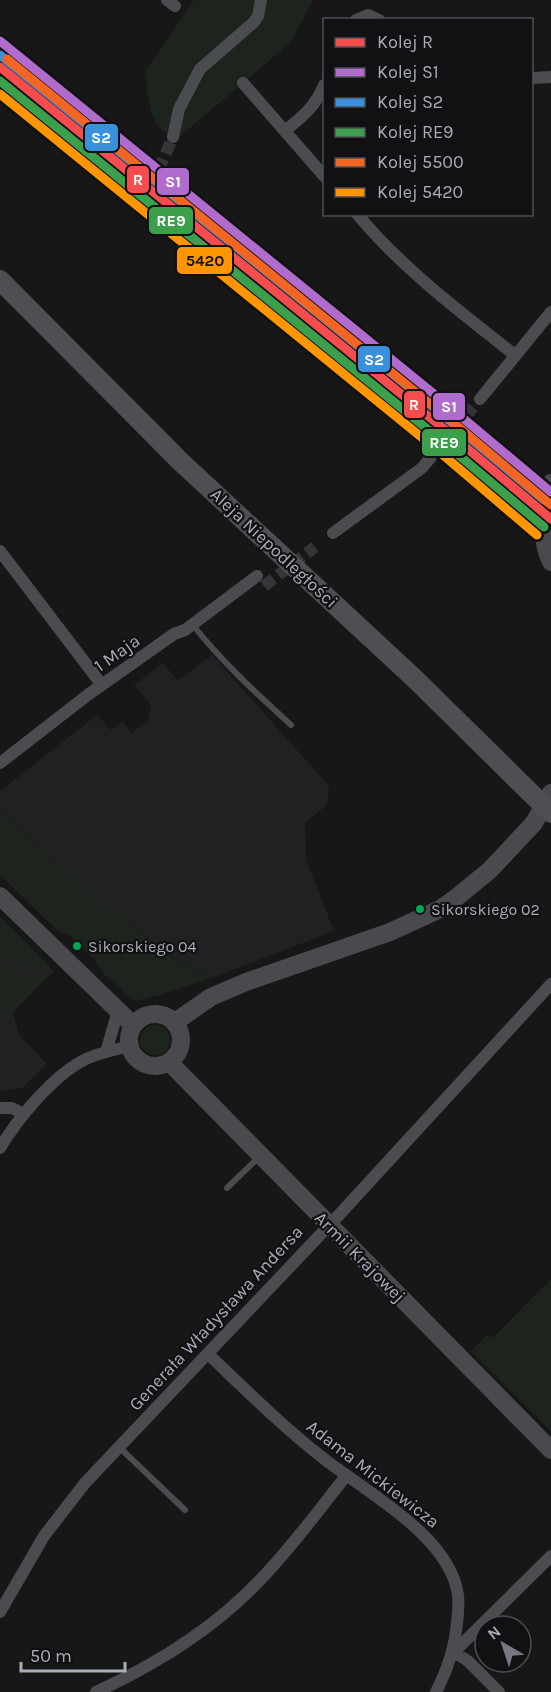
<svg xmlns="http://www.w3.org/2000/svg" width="551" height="1692" font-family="Karla,sans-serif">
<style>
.built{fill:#212123}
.green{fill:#1d241e}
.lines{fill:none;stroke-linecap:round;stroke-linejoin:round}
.street-tunnel{stroke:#343537;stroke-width:12;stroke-dasharray:12 6;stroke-linecap:butt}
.lane{stroke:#4b4c50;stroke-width:6}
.street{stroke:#4b4c50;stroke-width:12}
.secondary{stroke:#4a4a4e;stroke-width:18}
.primary{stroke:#4d4f52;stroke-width:20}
.rail-1-casing{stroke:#111113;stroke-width:14}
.rail-2-casing{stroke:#111113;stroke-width:14}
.rail-3-casing{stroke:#111113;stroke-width:14}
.rail-4-casing{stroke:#111113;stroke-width:14}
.rail-5-casing{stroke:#111113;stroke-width:14}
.rail-6-casing{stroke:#111113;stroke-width:14}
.rail-1{stroke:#f54d4d;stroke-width:9}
.rail-2{stroke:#b06ccc;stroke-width:9}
.rail-3{stroke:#3a90db;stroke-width:9}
.rail-4{stroke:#3c9f4b;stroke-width:9}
.rail-5{stroke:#f26522;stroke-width:9}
.rail-6{stroke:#ff9500;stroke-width:9}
.bus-dot{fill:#00a651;stroke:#111113;stroke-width:2}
.labels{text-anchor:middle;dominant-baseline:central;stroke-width:4.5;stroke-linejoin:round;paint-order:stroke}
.bus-label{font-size:16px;fill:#a8adb8;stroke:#111113;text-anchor:start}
.street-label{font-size:18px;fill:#a8adb8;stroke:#111113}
.line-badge{stroke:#111113;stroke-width:2}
.badge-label{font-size:16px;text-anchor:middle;font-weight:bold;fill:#fff}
.pale-badge-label{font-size:16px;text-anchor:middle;font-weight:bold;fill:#111}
</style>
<rect width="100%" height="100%" fill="#171717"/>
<path class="built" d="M214 653 215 658 329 786 327 805 305 823 306 859 334 931 212 978 158 949 128 917 104 907 0 809V791L97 715 111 730 122 721 132 733 149 719 151 705 134 685 163 663 178 681Z
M0 917 54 971 13 1012 19 1035 47 1064 22 1088 0 1091Z"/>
<path class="green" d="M194 0H313L291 42 178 138C147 131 149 98 145 72Z
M0 809 104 907 128 917 158 950 212 978 157 996 134 1001 104 974 94 959 70 936 57 930 0 875Z
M0 917 48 965 44 969 28 968 0 955Z
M0 965 32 977 34 976 47 977 8 1017 0 1009Z
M140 1040a15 15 0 1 1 30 0a15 15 0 1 1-30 0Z
M551 1279V1431L471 1351 488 1334 493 1338Z"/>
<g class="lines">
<path class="street-tunnel" d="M144 203 173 137
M445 441 473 407
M264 586 315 547"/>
<path class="lane" d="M192 624C222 662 256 693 291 725
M227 1188 259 1157
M119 1447 185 1510"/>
<path class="street" d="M167 0 175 6
M356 20 368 15 379 20
M532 78 551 77
M243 83 324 176
M286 130C302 117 316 106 324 85
M173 137 179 109 200 69 254 22 258 16 261 0
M357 214C402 268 460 312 515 355
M480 399 551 312
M333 533 422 468 431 457
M0 551 102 685
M0 763 89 694 174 634 185 630 257 576
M106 1052 118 1011
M0 1108H12L24 1114
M0 1148C18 1118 53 1076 84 1060 98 1053 114 1050 129 1046
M208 1354C245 1389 282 1426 323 1458 366 1492 450 1536 458 1595 459 1604 458 1614 457 1623 455 1648 448 1669 436 1692
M0 1612 44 1536 85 1483 338 1216 551 984
M96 1692C157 1664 215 1628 261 1579 292 1547 318 1511 346 1476
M499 1692 468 1661 454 1652 551 1556"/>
<path class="secondary" d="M551 483C546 511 538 536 551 562
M0 896 133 1025
M129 1040a26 26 0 1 1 52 0a26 26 0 1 1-52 0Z
M175 1022 211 997 246 982 390 932 440 909 457 897 490 870 534 823 551 793
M170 1063 551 1450"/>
<path class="primary" d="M0 280 181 462 415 679 551 813"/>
<g class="rail-1-casing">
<path id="rail-1" d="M0 67 449 433 551 519"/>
</g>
<g class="rail-2-casing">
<path id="rail-2" d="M0 41 434 394 551 492"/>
</g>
<g class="rail-3-casing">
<path id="rail-3" d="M0 55 427 402 544 500"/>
</g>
<g class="rail-4-casing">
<path id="rail-4" d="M0 81 442 441 544 527"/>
</g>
<g class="rail-5-casing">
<path id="rail-5" d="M7 59 456 425 551 505"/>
</g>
<g class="rail-6-casing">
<path id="rail-6" d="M0 94 436 449 537 535"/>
</g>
<use href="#rail-1" class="rail-1"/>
<use href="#rail-2" class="rail-2"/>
<use href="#rail-3" class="rail-3"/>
<use href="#rail-4" class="rail-4"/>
<use href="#rail-5" class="rail-5"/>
<use href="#rail-6" class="rail-6"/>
</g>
<g class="bus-dot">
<circle cx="420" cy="909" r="5"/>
<circle cx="77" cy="946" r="5"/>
</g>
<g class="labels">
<g class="bus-label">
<text x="431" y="909">Sikorskiego 02</text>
<text x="88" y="946">Sikorskiego 04</text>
</g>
<g class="street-label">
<text transform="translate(274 548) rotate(43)">Aleja Niepodległości</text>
<text transform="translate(117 653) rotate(-35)">1 Maja</text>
<text transform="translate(360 1257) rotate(45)">Armii Krajowej</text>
<text transform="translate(216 1318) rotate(-47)">Generała Władysława Andersa</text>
<text transform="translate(373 1474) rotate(38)">Adama Mickiewicza</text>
</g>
</g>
<g class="line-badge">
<rect x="84" y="123" width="35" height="29" rx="6" fill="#3a90db"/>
<rect x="126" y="165" width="24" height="29" rx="6" fill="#f54d4d"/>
<rect x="156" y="167" width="34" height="29" rx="6" fill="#b06ccc"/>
<rect x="148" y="206" width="46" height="29" rx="6" fill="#3c9f4b"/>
<rect x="176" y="246" width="57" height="29" rx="6" fill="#ff9500"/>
<rect x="357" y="345" width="34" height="28" rx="6" fill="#3a90db"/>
<rect x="403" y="390" width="23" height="29" rx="6" fill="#f54d4d"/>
<rect x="432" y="392" width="34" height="29" rx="6" fill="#b06ccc"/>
<rect x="421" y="428" width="46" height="29" rx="6" fill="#3c9f4b"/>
</g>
<g class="badge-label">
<text x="101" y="143">S2</text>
<text x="138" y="185">R</text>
<text x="173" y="187">S1</text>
<text x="171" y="226">RE9</text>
<text x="374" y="365">S2</text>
<text x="414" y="410">R</text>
<text x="449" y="412">S1</text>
<text x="444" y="448">RE9</text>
</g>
<g class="pale-badge-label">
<text x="205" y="266">5420</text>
</g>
<rect x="323" y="18" width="210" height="198" fill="#111113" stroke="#4d4f55" stroke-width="1.5"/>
<rect x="335" y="38" width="30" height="9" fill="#f54d4d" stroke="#4d4f55" stroke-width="1.5"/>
<text x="377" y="48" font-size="18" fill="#a8adb8">Kolej R</text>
<rect x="335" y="68" width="30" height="9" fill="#b06ccc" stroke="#4d4f55" stroke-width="1.5"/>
<text x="377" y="78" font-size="18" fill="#a8adb8">Kolej S1</text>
<rect x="335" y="98" width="30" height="9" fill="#3a90db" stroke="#4d4f55" stroke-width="1.5"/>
<text x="377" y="108" font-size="18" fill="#a8adb8">Kolej S2</text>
<rect x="335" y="128" width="30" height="9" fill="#3c9f4b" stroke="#4d4f55" stroke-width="1.5"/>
<text x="377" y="138" font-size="18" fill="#a8adb8">Kolej RE9</text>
<rect x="335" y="158" width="30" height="9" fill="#f26522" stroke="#4d4f55" stroke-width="1.5"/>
<text x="377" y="168" font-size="18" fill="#a8adb8">Kolej 5500</text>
<rect x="335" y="188" width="30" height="9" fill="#ff9500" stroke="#4d4f55" stroke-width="1.5"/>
<text x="377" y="198" font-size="18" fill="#a8adb8">Kolej 5420</text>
<g transform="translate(503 1644) rotate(321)"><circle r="28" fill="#111113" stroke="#4d4f55" stroke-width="1.5"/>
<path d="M0-4.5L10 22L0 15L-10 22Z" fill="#757880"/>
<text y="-9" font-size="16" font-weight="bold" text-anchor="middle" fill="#a8adb8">N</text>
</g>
<path d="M21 1662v9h104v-9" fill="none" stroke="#a8adb8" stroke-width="3"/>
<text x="30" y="1662" font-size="18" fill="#a8adb8" stroke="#111113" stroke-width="4.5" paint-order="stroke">50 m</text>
</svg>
